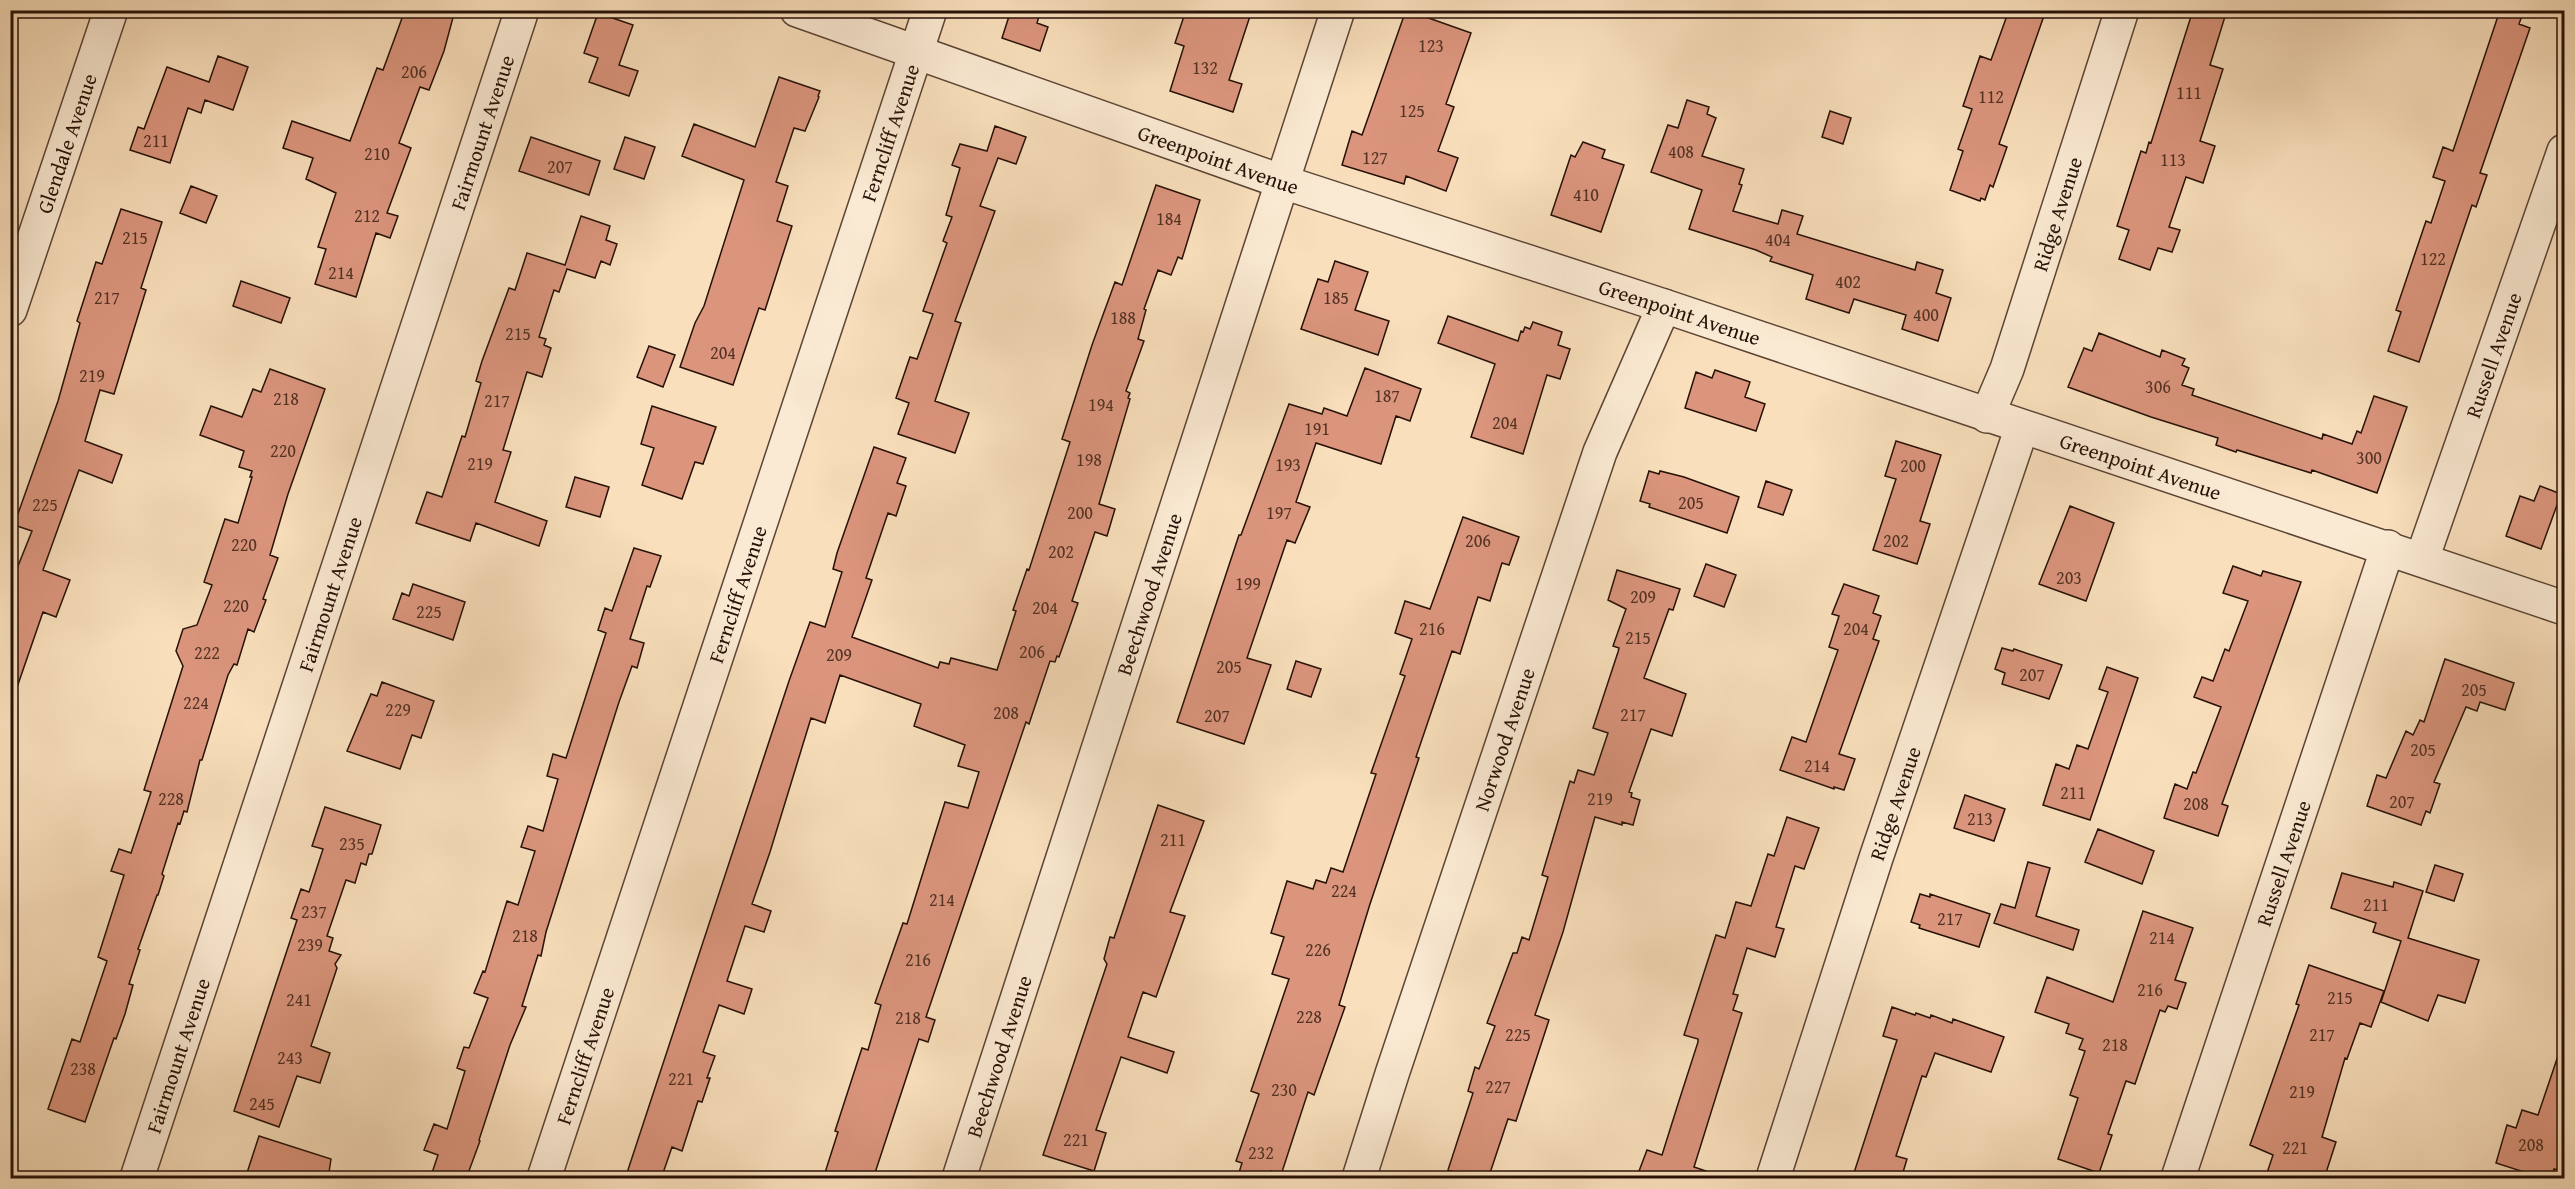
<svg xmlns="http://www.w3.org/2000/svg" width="2575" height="1189" font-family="'Gentium Book Plus',serif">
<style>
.building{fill:#db957d;stroke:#261107;stroke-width:1.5}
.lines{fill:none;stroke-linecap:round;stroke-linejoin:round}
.minor-casing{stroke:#5b4434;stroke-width:36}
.minor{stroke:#fbead3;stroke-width:33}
.labels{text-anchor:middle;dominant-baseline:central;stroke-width:6;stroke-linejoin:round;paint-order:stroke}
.number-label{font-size:18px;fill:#533224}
.street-label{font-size:21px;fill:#261107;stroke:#fbead3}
</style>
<rect width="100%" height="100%" fill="#f9dfbc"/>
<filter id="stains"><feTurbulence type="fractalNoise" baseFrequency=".00333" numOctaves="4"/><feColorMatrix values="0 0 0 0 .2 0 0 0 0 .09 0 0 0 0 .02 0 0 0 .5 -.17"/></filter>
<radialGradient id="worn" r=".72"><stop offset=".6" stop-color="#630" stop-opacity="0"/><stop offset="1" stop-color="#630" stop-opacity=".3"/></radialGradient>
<path class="building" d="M405 10H455L444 51 429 90 420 87 399 143 411 148 387 213 398 216 390 238 376 233 356 297 315 284 326 249 318 247 336 193 306 179 313 158 283 148 292 121 350 141 377 68 383 70Z
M1011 10H1041L1037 23 1048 27 1040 51 1002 38Z
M1186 10H1252L1229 80 1242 84 1233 112 1170 91 1184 46 1175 43Z
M1406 10 1471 33 1446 104 1454 107 1438 151 1458 158 1446 191 1406 176 1404 184 1342 165 1352 131 1362 135Z
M2009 10H2046L1999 144 2007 147 1993 187 1990 185 1985 200 1981 198 1980 201 1950 190 1963 151 1958 149 1972 109 1963 106 1980 56 1991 60Z
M2193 10H2227L2210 65 2223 69 2200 141 2215 146 2203 183 2186 177 2169 227 2180 230 2172 252 2158 248 2150 270 2119 259 2129 230 2117 226 2141 151 2146 153 2149 142 2151 143Z
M2500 10H2524L2519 24 2530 28 2480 173 2487 175 2476 207 2472 205 2419 362 2388 351 2401 312 2396 310 2426 221 2431 223 2445 181 2433 177 2443 147 2453 151Z
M598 13 633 25 619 65 638 71 629 96 589 82 598 58 584 53Z
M218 56 248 67 233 110 205 100 201 113 188 108 170 163 130 150 138 127 144 129 167 67 209 82Z
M779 77 820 91 818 96 819 97 805 131 794 128 776 182 788 186 777 221 792 226 765 310 759 308 733 385 680 367 695 323 704 306 744 180 682 156 694 124 755 147Z
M1687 100 1709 107 1707 114 1716 118 1702 156 1744 169 1739 184 1742 185 1733 211 1778 224 1782 210 1803 216 1797 234 1915 270 1917 262 1943 270 1936 293 1951 298 1938 341 1902 329 1906 315 1854 299 1849 313 1806 299 1813 275 1770 261 1772 257 1756 250 1689 229 1702 190 1651 172 1668 125 1678 128Z
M1830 111 1851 118 1843 144 1822 137Z
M995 126 1026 137 1016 164 998 158 980 206 995 211 955 321 961 323 935 401 969 413 955 453 898 434 909 403 896 398 910 357 917 359 933 314 923 311 947 243 943 241 952 217 946 215 960 168 952 165 960 144 987 151Z
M531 137 600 161 589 195 519 171Z
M625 137 655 147 644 179 614 169Z
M1583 142 1605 150 1602 158 1624 165 1601 232 1551 215 1571 155 1575 157Z
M1156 185 1200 200 1182 259 1178 257 1171 275 1158 270 1144 309 1146 310 1138 339 1144 341 1126 391 1130 393 1128 398 1130 399 1099 504 1115 509 1107 536 1095 532 1072 601 1078 603 1069 629 1059 657 1057 656 1055 662 1050 661 1029 724 1026 722 926 1017 935 1020 928 1042 919 1039 873 1179H823L838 1132 835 1131 862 1048 868 1050 881 1005 875 1003 903 923 907 924 945 802 968 808 979 772 958 766 965 745 914 726 921 704 840 675 825 723 811 718 770 852 752 904 771 911 764 932 745 926 727 981 752 989 744 1014 719 1005 703 1052 715 1056 707 1078H710L702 1102 698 1101 682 1151 672 1147 661 1179H625L789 681 810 622 825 627 842 572 833 569 837 553 874 447 906 458 897 483 906 486 896 516 888 513 866 578 872 580 852 637 938 668 940 662 949 664 951 658 997 670 1016 611 1013 610 1027 569 1029 570 1070 442 1062 439 1092 345 1115 282 1122 285Z
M191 186 217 196 206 223 180 213Z
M121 209 162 222 141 288 146 290 114 394 100 390 85 441 122 455 112 483 79 470 43 570 70 580 56 617 43 612 14 696 10 695V586L32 531 14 525 58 401 80 323 77 321 96 262 102 264Z
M581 216 610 226 606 240 617 244 610 265 601 261 595 278 567 269 559 292 554 290 539 337 546 339 544 345 551 348 542 377 527 372 503 450 511 452 495 502 547 521 539 546 476 523 470 541 416 523 427 492 442 497 462 436 465 437 481 383 476 381 482 361 509 288 515 290 527 253 565 265Z
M1335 261 1368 272 1355 310 1389 321 1378 355 1301 329 1318 279 1328 282Z
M241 281 290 298 281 323 233 306Z
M1448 316 1518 341 1521 331 1523 332 1525 327 1530 329 1533 322 1562 332 1558 345 1570 349 1560 379 1547 375 1523 454 1471 437 1495 364 1438 343Z
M2099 333 2160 357 2162 350 2185 359 2182 365 2189 368 2182 385 2194 389 2192 395 2322 439 2323 434 2352 444 2357 431 2361 433 2374 396 2407 407 2377 493 2312 470 2311 473 2237 450 2236 452 2216 445 2218 438 2151 417 2068 387 2084 348 2092 351Z
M649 346 675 355 663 387 637 377Z
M1365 368 1421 389 1410 421 1396 416 1381 464 1316 443 1296 502 1310 507 1295 543 1287 540 1247 658 1271 665 1244 744 1177 722 1239 535H1241L1289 404 1322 414 1324 408 1347 416Z
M270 369 325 389 288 494 270 555 278 558 263 599 266 600 254 632 248 629 237 665 234 664 228 675 202 760H200L187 812 184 811 180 824 178 823 162 874 164 876 158 895H157L138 949 140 950 129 984 133 985 125 1014 116 1039 114 1038 85 1122 48 1109 72 1039 80 1042 107 961 98 957 124 875 111 871 119 849 131 853 151 792 144 790 183 666 176 651 183 629 197 625 212 585 204 582 225 519 238 523 252 477H250L252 471 239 467 244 451 200 435 211 406 242 417 253 389 261 392Z
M1715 370 1750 382 1745 397 1765 404 1756 431 1685 408 1696 372 1712 378Z
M652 406 716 427 703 464 695 462 682 499 642 485 654 448 641 444Z
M1896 441 1941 455 1920 521 1930 524 1917 564 1873 550 1896 479 1885 476Z
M1649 471 1659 474 1660 471 1684 477 1739 497 1727 533 1649 507 1650 504 1640 501Z
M575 477 609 487 600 517 566 507Z
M1766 481 1792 490 1783 515 1758 507Z
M2540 486 2561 494 2541 549 2506 536 2520 496 2534 501Z
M2070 506 2114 523 2086 601 2039 584Z
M1463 517 1519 537 1509 565 1502 563 1490 601 1478 597 1460 654 1452 651 1416 757 1419 758 1370 904 1339 1005 1345 1007 1314 1095 1308 1092 1281 1175 1271 1171 1269 1179H1237L1242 1163 1236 1161 1259 1094 1251 1091 1289 979 1272 974 1284 937 1271 933 1287 881 1313 889 1316 880 1326 883 1331 868 1343 872 1376 774 1371 773 1405 676 1400 674 1412 639 1395 633 1405 601 1430 609Z
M634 548 661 556 650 587 647 586 630 639 644 643 637 668 632 666 619 702 546 932 541 956 538 955 522 1006 526 1007 510 1045 479 1140 480 1141 466 1179H430L438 1155 424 1150 434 1124 447 1129 465 1071 457 1068 464 1047 469 1048 488 998 474 993 483 971 485 972 507 901 518 905 535 851 521 847 528 826 543 831 558 779 547 776 553 754 566 758 606 633 598 630 605 608 612 611Z
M1706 564 1736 575 1724 607 1694 596Z
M2233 566 2261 576 2263 571 2301 582 2222 804 2228 806 2218 836 2164 818 2175 784 2187 789 2193 772 2196 773 2221 707 2194 697 2202 677 2213 681 2225 649 2229 651 2248 601 2223 593Z
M1617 570 1680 589 1673 610 1669 609 1644 678 1686 694 1672 736 1651 729 1629 792 1632 793 1631 797 1640 800 1633 825 1622 822V825L1595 817 1563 932 1535 1015 1549 1020 1516 1121 1508 1119 1488 1179H1473L1448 1170 1473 1093 1468 1091 1475 1067 1479 1069 1495 1026 1487 1023 1513 953H1517L1522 937 1529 940 1548 877 1542 875 1570 781 1574 783 1578 770 1594 775 1608 733 1593 728 1618 652 1619 648 1613 646 1626 609 1608 600Z
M413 584 465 602 453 640 393 619 402 593 409 596Z
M1844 584 1879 596 1873 613 1881 616 1873 639 1879 641 1839 754 1855 759 1844 790 1834 787V789L1780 770 1792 737 1806 742 1838 650 1829 647 1839 616 1832 614Z
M2002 648 2013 651 2014 649 2062 665 2049 699 2002 684 2005 673 1995 669Z
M2445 659 2514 683 2505 710 2480 702 2477 711 2466 707 2434 782 2440 784 2430 813 2426 811 2421 825 2367 806 2377 775 2386 778 2406 731 2413 735 2420 720 2424 722Z
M1296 661 1321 669 1311 697 1287 689Z
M2107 667 2138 678 2090 820 2043 805 2056 764 2069 769 2077 745 2088 749 2108 692 2099 689Z
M382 682 434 701 421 738 412 735 400 769 347 751 371 694 377 696Z
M1965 795 2005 809 1994 841 1954 828Z
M1158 805 1204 821 1170 912 1185 916 1156 997 1143 992 1128 1037 1174 1052 1167 1073 1121 1057 1096 1130 1106 1133 1094 1171 1043 1155 1107 964 1104 959 1110 937 1114 938Z
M325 807 381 825 372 854H369L366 865 361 863 355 883 346 880 327 936 333 938 329 951 341 955 335 964 337 968 311 1046 330 1053 320 1083 297 1076 279 1127 234 1111 297 920 291 918 301 889 309 892 323 849 312 846Z
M1787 817 1819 828 1804 869 1795 866 1776 927 1784 929 1775 957 1747 948 1733 994 1738 995 1733 1010 1742 1013 1694 1167 1718 1175V1179H1636L1647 1150 1662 1155 1678 1104 1698 1042V1039L1684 1035 1716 935 1725 938 1736 902 1751 906 1768 854 1774 856Z
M2098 829 2154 851 2142 884 2085 862Z
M2028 862 2050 868 2036 916 2079 930 2073 950 1994 923 2001 904 2015 908Z
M2435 865 2463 874 2454 901 2426 892Z
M2342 873 2393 887 2394 882 2423 891 2408 938 2479 960 2465 1003 2438 995 2428 1021 2381 1002 2401 941 2373 932 2376 923 2331 908Z
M1920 894 1930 897V894L1990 914 1979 947 1919 928 1920 925 1911 922Z
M2143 911 2193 928 2175 980 2186 983 2177 1009 2168 1006 2165 1012 2160 1010 2135 1084 2126 1081 2108 1134 2112 1135 2099 1173 2058 1159 2078 1098 2070 1095 2085 1051 2079 1049 2083 1039 2066 1033 2069 1024 2035 1012 2047 977 2113 1002Z
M2309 965 2384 991 2371 1027 2360 1023 2347 1059 2345 1058 2322 1137 2336 1142 2324 1179H2265L2273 1155 2250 1145 2299 1005 2296 1004Z
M1892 1007 1915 1015 1916 1013 1930 1018 1931 1015 1952 1023 1953 1019 2004 1037 1991 1072 1935 1053 1926 1077 1922 1076 1896 1156 1907 1159 1901 1179H1852L1897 1040 1883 1036Z
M2561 1047 2565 1048V1172L2554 1169 2551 1179H2546L2496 1163 2507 1125 2516 1128 2522 1110 2538 1115Z
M259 1136 331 1159 328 1179H245Z"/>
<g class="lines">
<g class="minor-casing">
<g id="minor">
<path id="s1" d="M797 10 1283 182 1664 306 2564 608"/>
<path id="s2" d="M10 310 111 10"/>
<path id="s3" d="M1987 416 2007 369 2122 10"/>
<path id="s4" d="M2422 559 2564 151"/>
<path id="s5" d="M137 1178 522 10"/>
<path id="s6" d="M544 1178 930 10"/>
<path id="s7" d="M959 1178 1338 10"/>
<path id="s8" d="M1359 1178 1392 1074 1600 452 1664 306"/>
<path id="s9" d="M1773 1178 1876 858 2022 427"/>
<path id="s10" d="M2178 1178 2388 547"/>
</g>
</g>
<use href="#minor" class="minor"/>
</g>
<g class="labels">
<g class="number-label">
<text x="1431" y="45">123</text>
<text x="1205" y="67">132</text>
<text x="414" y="71">206</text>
<text x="2189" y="92">111</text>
<text x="1991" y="96">112</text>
<text x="1412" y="110">125</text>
<text x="156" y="140">211</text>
<text x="1681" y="151">408</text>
<text x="377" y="153">210</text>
<text x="1375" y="157">127</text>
<text x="2173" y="159">113</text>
<text x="560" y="166">207</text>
<text x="1586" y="194">410</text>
<text x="367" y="215">212</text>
<text x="1169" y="218">184</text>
<text x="135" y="237">215</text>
<text x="1778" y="239">404</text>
<text x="2433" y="258">122</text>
<text x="341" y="272">214</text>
<text x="1848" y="281">402</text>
<text x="107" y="297">217</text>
<text x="1336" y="297">185</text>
<text x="1926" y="314">400</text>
<text x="1123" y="317">188</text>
<text x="518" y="333">215</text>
<text x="723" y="352">204</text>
<text x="92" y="375">219</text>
<text x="2158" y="386">306</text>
<text x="1387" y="395">187</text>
<text x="286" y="398">218</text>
<text x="497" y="400">217</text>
<text x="1101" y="404">194</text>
<text x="1505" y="422">204</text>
<text x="1317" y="428">191</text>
<text x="283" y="450">220</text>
<text x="2369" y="457">300</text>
<text x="1089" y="459">198</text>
<text x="480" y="463">219</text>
<text x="1288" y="464">193</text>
<text x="1913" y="465">200</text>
<text x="1691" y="502">205</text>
<text x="45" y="504">225</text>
<text x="1080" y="512">200</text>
<text x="1279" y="512">197</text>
<text x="1478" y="540">206</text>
<text x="1896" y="540">202</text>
<text x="244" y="544">220</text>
<text x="1061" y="551">202</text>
<text x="2069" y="577">203</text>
<text x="1248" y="583">199</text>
<text x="1643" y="596">209</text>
<text x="236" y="605">220</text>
<text x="1045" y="607">204</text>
<text x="429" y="611">225</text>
<text x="1432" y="628">216</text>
<text x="1856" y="628">204</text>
<text x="1638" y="637">215</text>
<text x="1032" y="651">206</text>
<text x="207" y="652">222</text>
<text x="839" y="654">209</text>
<text x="1229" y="666">205</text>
<text x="2032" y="674">207</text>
<text x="2474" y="689">205</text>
<text x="196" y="702">224</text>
<text x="398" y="709">229</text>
<text x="1006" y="712">208</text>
<text x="1633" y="714">217</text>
<text x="1217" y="715">207</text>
<text x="2423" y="749">205</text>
<text x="1817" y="765">214</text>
<text x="2073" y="792">211</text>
<text x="171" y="798">228</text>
<text x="1600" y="798">219</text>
<text x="2402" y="801">207</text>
<text x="2196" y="803">208</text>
<text x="1980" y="818">213</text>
<text x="1173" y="839">211</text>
<text x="352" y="843">235</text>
<text x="1344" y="890">224</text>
<text x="942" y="899">214</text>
<text x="2376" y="904">211</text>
<text x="314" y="911">237</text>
<text x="1950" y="918">217</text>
<text x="525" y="935">218</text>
<text x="2162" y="937">214</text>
<text x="310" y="944">239</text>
<text x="1318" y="949">226</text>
<text x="918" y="959">216</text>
<text x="2150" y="989">216</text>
<text x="2340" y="997">215</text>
<text x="299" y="999">241</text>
<text x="1309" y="1016">228</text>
<text x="908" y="1017">218</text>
<text x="1518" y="1034">225</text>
<text x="2322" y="1034">217</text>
<text x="2115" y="1044">218</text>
<text x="290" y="1057">243</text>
<text x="83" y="1068">238</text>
<text x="681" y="1078">221</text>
<text x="1498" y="1086">227</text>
<text x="1284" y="1089">230</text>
<text x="2302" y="1091">219</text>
<text x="262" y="1103">245</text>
<text x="1076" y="1139">221</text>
<text x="2531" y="1144">208</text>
<text x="2295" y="1147">221</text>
<text x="1261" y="1152">232</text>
</g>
<g class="street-label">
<text stroke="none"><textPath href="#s5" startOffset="1101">Fairmount Avenue</textPath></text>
<text stroke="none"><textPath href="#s6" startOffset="1101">Ferncliff Avenue</textPath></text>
<text stroke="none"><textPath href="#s2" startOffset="176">Glendale Avenue</textPath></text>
<text stroke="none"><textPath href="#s1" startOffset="447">Greenpoint Avenue</textPath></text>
<text stroke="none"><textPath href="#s3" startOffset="214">Ridge Avenue</textPath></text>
<text stroke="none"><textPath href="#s1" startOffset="933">Greenpoint Avenue</textPath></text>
<text stroke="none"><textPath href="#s4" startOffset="216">Russell Avenue</textPath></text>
<text stroke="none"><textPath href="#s1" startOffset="1419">Greenpoint Avenue</textPath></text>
<text stroke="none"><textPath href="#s5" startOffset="615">Fairmount Avenue</textPath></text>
<text stroke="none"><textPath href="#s6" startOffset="615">Ferncliff Avenue</textPath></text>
<text stroke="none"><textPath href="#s7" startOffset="614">Beechwood Avenue</textPath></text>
<text stroke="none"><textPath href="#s8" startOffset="462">Norwood Avenue</textPath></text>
<text stroke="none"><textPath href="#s9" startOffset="394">Ridge Avenue</textPath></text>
<text stroke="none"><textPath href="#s10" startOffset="332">Russell Avenue</textPath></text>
<text stroke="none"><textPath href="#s5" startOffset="129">Fairmount Avenue</textPath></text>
<text stroke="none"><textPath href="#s6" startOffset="129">Ferncliff Avenue</textPath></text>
<text stroke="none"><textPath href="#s7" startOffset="128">Beechwood Avenue</textPath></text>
</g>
</g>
<rect width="2575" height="1189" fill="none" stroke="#f9dfbc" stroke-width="36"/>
<rect x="12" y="12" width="2551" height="1165" fill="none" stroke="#261107" stroke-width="3"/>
<rect x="18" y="18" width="2539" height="1153" fill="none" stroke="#261107" stroke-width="1.5"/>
<rect width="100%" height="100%" filter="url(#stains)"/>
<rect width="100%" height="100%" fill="url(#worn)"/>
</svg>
